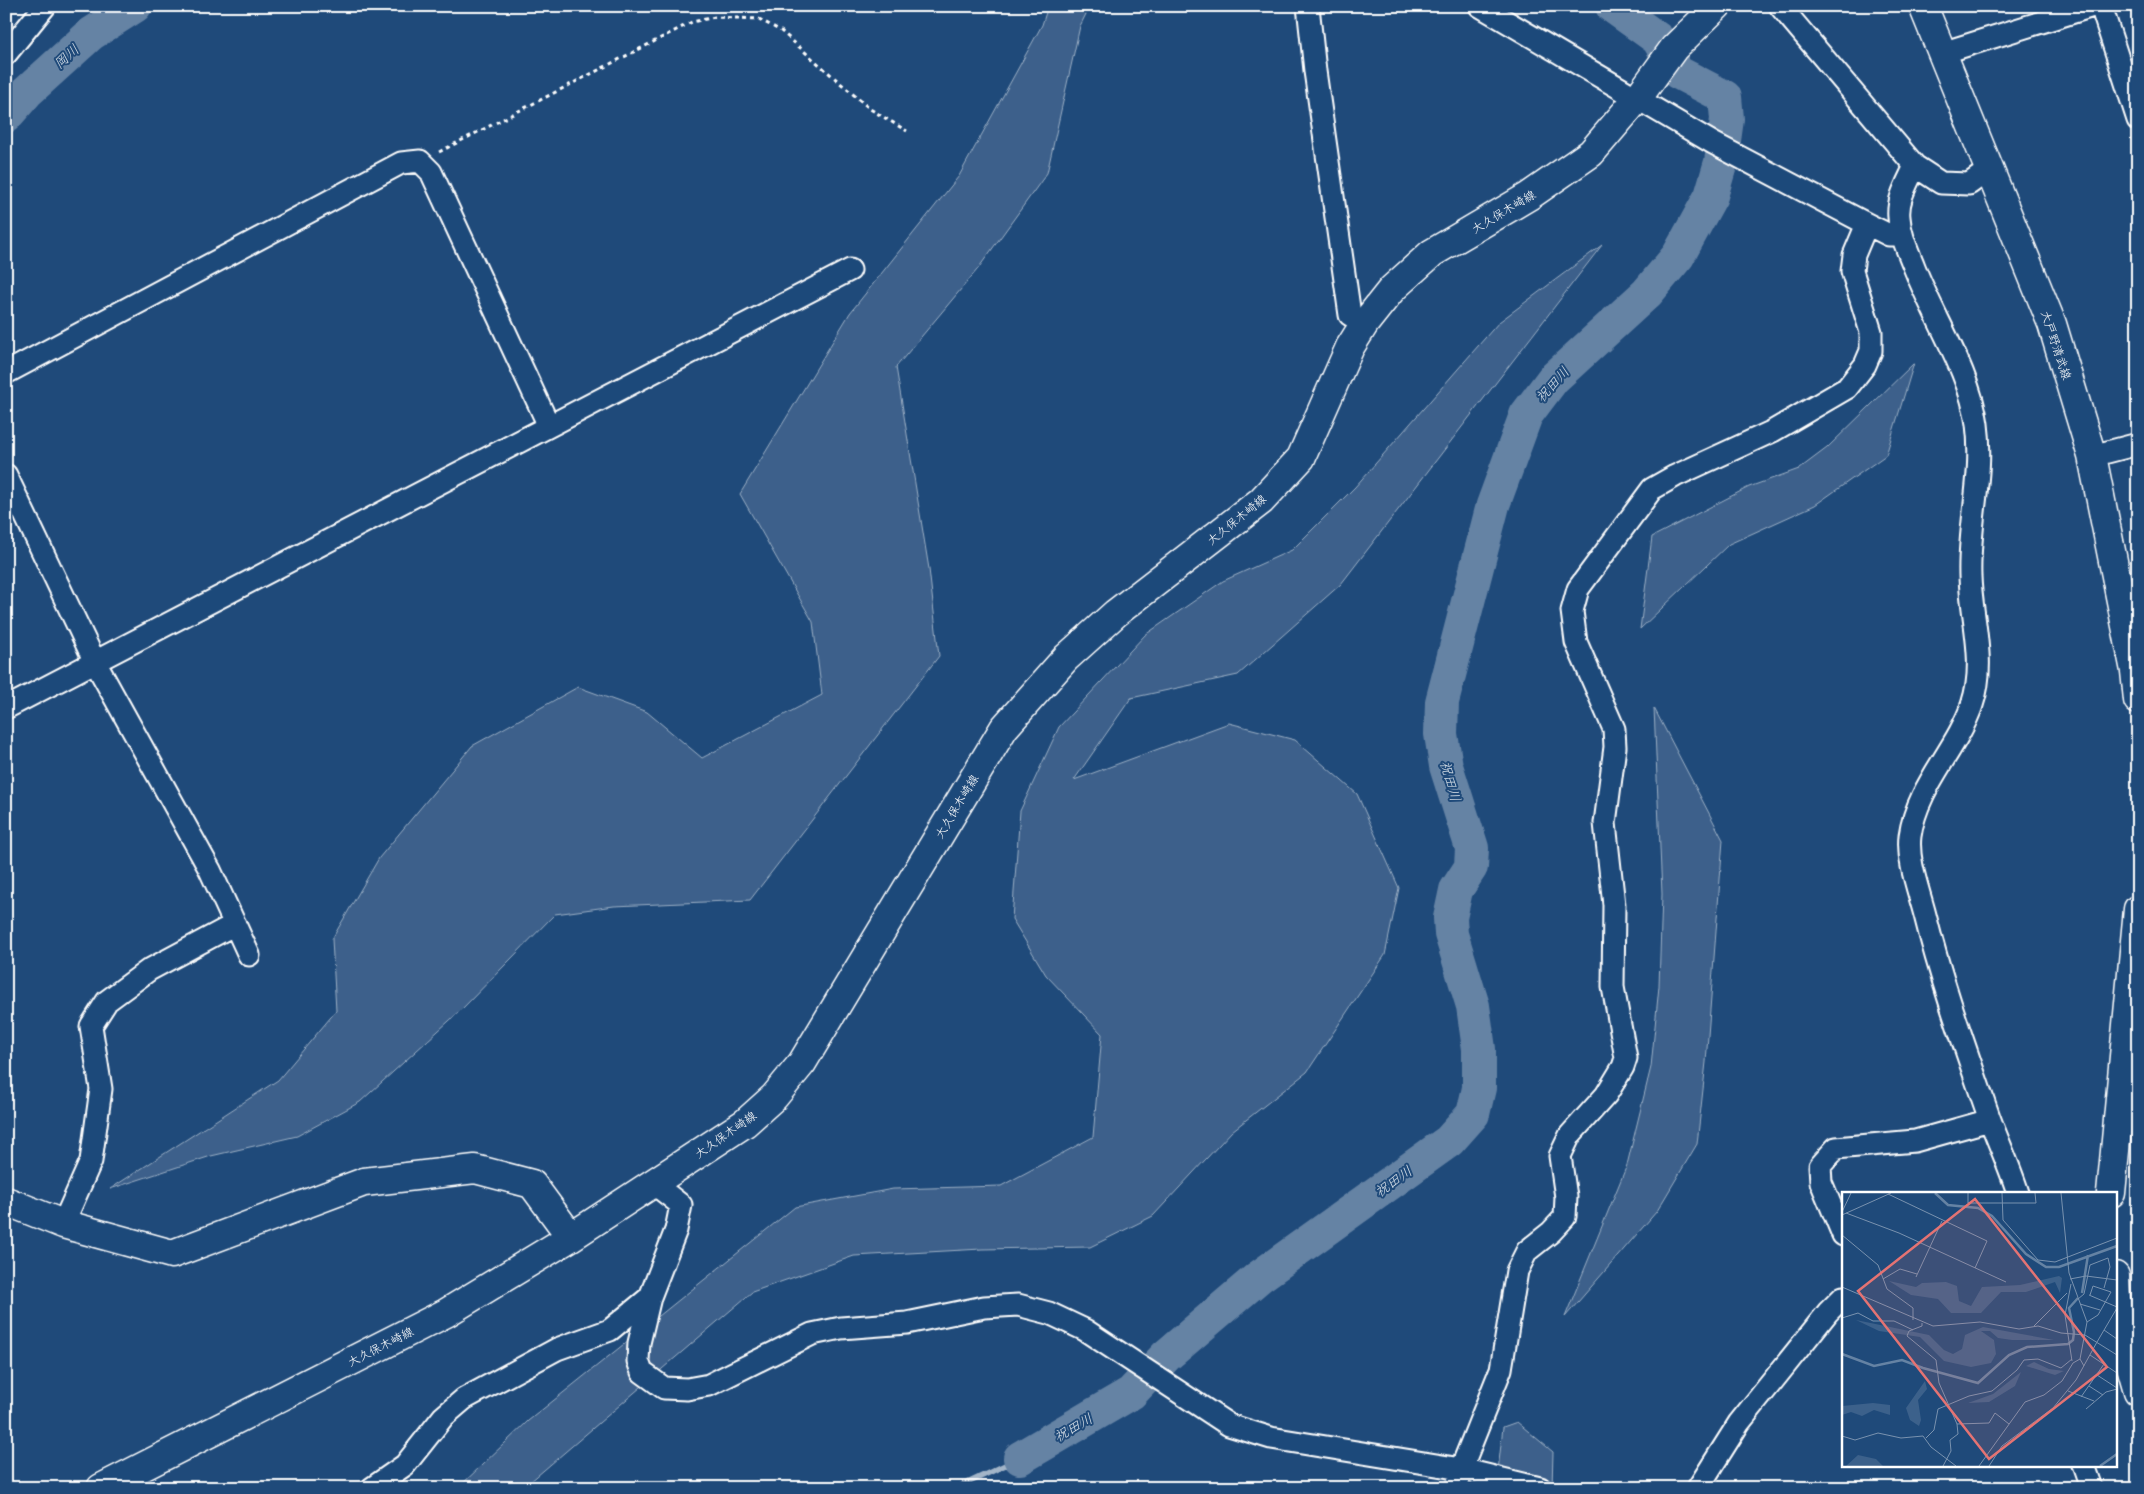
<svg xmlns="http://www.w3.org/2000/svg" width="2144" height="1494" font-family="Mali,'Klee One',sans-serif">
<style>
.green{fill:#3c618b;stroke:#9eb0c5}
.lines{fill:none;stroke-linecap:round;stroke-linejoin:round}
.stream{stroke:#a3b5c8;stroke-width:5.5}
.river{stroke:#6583a4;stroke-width:34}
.street-casing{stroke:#fff;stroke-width:25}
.secondary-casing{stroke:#fff;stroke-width:31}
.path{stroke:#fff;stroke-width:3;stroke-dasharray:4 4;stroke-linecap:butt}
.street{stroke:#1f4a7a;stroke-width:21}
.secondary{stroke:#1f4a7a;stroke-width:28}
.labels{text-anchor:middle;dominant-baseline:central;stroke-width:4;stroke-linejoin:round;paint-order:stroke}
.street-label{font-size:12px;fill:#fff;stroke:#1f4a7a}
.water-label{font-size:14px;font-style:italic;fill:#d8e0e8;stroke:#1f4a7a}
.inset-river{fill:none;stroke:#6583a4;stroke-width:2.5}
.inset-road{fill:none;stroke:#7992af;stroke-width:1}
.view{fill:#e47373;fill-opacity:0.15;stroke:#e47373;stroke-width:2.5}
.inset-edge{fill:none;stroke:#fff;stroke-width:2.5}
</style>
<rect width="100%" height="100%" fill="#1f4a7a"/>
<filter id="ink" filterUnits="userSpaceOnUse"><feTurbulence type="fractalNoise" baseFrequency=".02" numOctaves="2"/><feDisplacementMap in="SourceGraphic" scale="10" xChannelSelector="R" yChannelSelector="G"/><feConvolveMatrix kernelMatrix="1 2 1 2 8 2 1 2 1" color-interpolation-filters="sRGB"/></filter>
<g filter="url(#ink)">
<path class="green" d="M1048 6H1090L1080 26 1047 173 977 270 896 367 929 569 939 656 750 900 614 906 555 914 460 1011 360 1102 297 1136 211 1156 110 1189 278 1080 336 1011 332 939 379 858 472 746 578 687 647 712 702 758 822 695 813 622 740 494 850 313 959 176 1042 25Z
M1602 245 1341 584 1238 675 1131 698 1074 780 1229 723 1295 740 1357 794 1399 888 1385 955 1307 1072 1232 1131 1153 1216 1090 1247 982 1249 854 1256 752 1292 523 1488H458L528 1421 795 1207 893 1189 1001 1186 1093 1137 1102 1034 1046 975 1012 919 1020 811 1059 727 1145 635 1223 581 1292 550 1355 487 1499 322Z
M1914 363 1886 455 1815 505 1729 544 1640 629 1652 537 1749 487 1799 469 1827 448Z
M1654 708 1723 840 1706 1062 1697 1144 1657 1211 1565 1317 1627 1165 1651 1067 1659 986 1662 894Z
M1517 1422 1553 1452 1552 1488H1496L1503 1427Z"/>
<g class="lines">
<path class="stream" d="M957 1488 1020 1458"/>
<path class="river" d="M6 116 27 92 91 34 135 6
M1020 1458 1131 1393 1166 1356 1259 1277 1449 1141 1473 1114 1479 1088V1049L1473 1006 1451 934 1450 918 1456 890 1471 867 1472 848 1446 766 1441 734 1442 702 1493 505 1526 415 1553 379 1647 293 1678 256 1711 196 1721 162 1727 119 1725 97 1677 72 1658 39 1612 6"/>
<g class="street-casing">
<path id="street" d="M1308 6 1315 71 1350 315 1365 323
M1480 6 1713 143 1867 224 1889 235H1902
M1780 6 1915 166 1941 183 1969 184 1990 169
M2101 6 2138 120
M1942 53 2093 6
M6 54 45 6
M1915 166C1908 182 1897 199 1899 217 1900 234 1907 249 1913 264 1932 315 1970 371 1977 424 1984 475 1968 525 1970 576 1971 618 1987 662 1972 705 1956 751 1917 786 1910 836 1907 861 1919 891 1925 915 1942 984 1966 1050 1989 1117 1998 1142 2010 1167 2018 1193
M6 373 401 163 420 161 431 172 549 426
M2092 456 2138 444
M6 475 95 662 210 870 249 955
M6 708 850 270
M653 1183 681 1205 676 1230 650 1297 639 1343 638 1361 642 1372 664 1388 687 1389 709 1385 812 1334 841 1328 907 1323 984 1307 1018 1305 1049 1313 1085 1330 1229 1425 1271 1438 1461 1469 1540 1488
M63 1224 91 1161 101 1089 91 1026 107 1001 149 970 235 924
M1843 1235 1821 1182 1820 1166 1836 1148 1915 1141 1990 1120
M2083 1465 2091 1488
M372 1488 405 1465 443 1417 464 1399 557 1349 610 1330 650 1297
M1457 1488 1461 1469 1501 1369 1517 1271 1527 1251 1551 1232 1565 1217 1566 1197 1560 1156 1570 1135 1606 1095 1623 1067 1626 1058 1613 987 1614 905 1605 823 1615 747 1614 729 1576 642 1572 611 1578 589 1652 489 1675 476 1773 431 1847 388 1865 365 1871 351V332L1852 271 1854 255 1867 224
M1698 1488 1739 1423 1828 1312 1843 1297"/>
</g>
<g class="secondary-casing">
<path id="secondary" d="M1923 6 2052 324 2092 456 2135 671 2138 700
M2111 1193 2138 909
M6 1201 63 1224 172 1254 364 1182 475 1169 532 1184 571 1237
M2115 1276 2117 1318 2138 1391
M101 1488 446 1313 571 1237 745 1123 774 1097 802 1063 1004 728 1066 658 1116 613 1261 501 1301 458 1350 347 1365 323 1392 289 1432 253 1529 196 1591 153 1637 99 1674 48 1717 6"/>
</g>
<path class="path" d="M439 152 692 22 715 17 759 19 781 31 870 109 907 131"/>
<use href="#street" class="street"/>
<use href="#secondary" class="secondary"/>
</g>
</g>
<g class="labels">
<g class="street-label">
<text transform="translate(1503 211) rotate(-31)">大久保木崎線</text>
<text transform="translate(2057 345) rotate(72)">大戸野清武線</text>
<text transform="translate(1236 519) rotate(-39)">大久保木崎線</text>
<text transform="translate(956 806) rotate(-59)">大久保木崎線</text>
<text transform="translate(725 1134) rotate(-35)">大久保木崎線</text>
<text transform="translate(380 1346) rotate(-27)">大久保木崎線</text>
</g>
<g class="water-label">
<text transform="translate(66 56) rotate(-42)">岡川</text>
<text transform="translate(1552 384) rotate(-48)">祝田川</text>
<text transform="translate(1451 781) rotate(74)">祝田川</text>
<text transform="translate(1393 1181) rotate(-36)">祝田川</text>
<text transform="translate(1073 1427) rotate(-30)">祝田川</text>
</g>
</g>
<g transform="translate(1842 1192)">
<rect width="275" height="275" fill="#1f4a7a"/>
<path d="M217 84 220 86 218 101 213 90 184 100H159L139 121H109L96 107 69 103 47 89 74 95 80 91 104 90 115 94 117 109 129 114 140 95 178 93ZM14 128 87 143 102 158 111 162 120 157 123 143 141 135 212 148H170L156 146 148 139H139L152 148 154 162 149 171 129 175 102 169 78 145 37 139ZM192 170 207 177 222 179 213 183 184 174ZM179 180 173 194 147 210 126 211 151 202ZM83 189 85 197 76 208 79 228 77 234 68 228 64 216ZM31 211 48 213V223L32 218 20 224 9 220 0 223V214ZM16 263 34 267 41 274H4Z" fill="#3c618b"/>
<path class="inset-river" d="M93 1 106 13 136 16 150 24 184 62 204 75H217L275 54M240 101 246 63M0 162 32 174 60 168 81 176M81 176 136 191 167 163 185 155 226 152 231 148 232 140 227 116 236 106M258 274 275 262"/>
<path class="inset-road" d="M126 1V11H194L193 1M160 1 161 28 196 68 213 70 275 46M219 1 227 81 245 130 238 167 242 174M46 2 145 49 133 76M0 20 9 1M4 21 57 41 164 90M0 23 49 1M0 43 36 73 45 97 71 116V128M74 85 100 29M41 87 58 77 75 82M228 87 244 84 275 88M229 92 223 123 230 169M0 95 91 134 138 130 177 137 196 134 219 141 243 143 275 163M247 103 275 115M236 107 242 102 248 73 266 66 268 75 262 96M238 112 258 118M0 126 16 121 31 129H52L71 138M245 130 256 123 269 100 251 94 248 103M80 131V134L67 139 65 144 94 168 97 191 115 232 116 242 108 248 109 259 101 274M192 134 225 101M262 138 275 147M255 150 275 116M248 163 275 181M255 183 275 196M247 194 261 203M226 199 252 209M239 205 262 172M244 217 264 200 275 197M115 232 147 231 153 221 167 232M0 244 13 248 36 241 59 246 81 244 89 255 114 274M84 246 92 238 96 217 127 204 150 199 175 178 182 168 196 167 219 176 230 167M137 274 183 210 202 203 220 189 231 171 238 167M147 274 160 254 211 216 234 188 255 150"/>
<path class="view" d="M133 7 265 175 147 267 16 99Z"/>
<rect width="275" height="275" class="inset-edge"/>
</g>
<rect width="2144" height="1494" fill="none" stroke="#1f4a7a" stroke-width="25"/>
<rect x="12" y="12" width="2119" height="1469" fill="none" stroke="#fff" stroke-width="2" filter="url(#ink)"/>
</svg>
